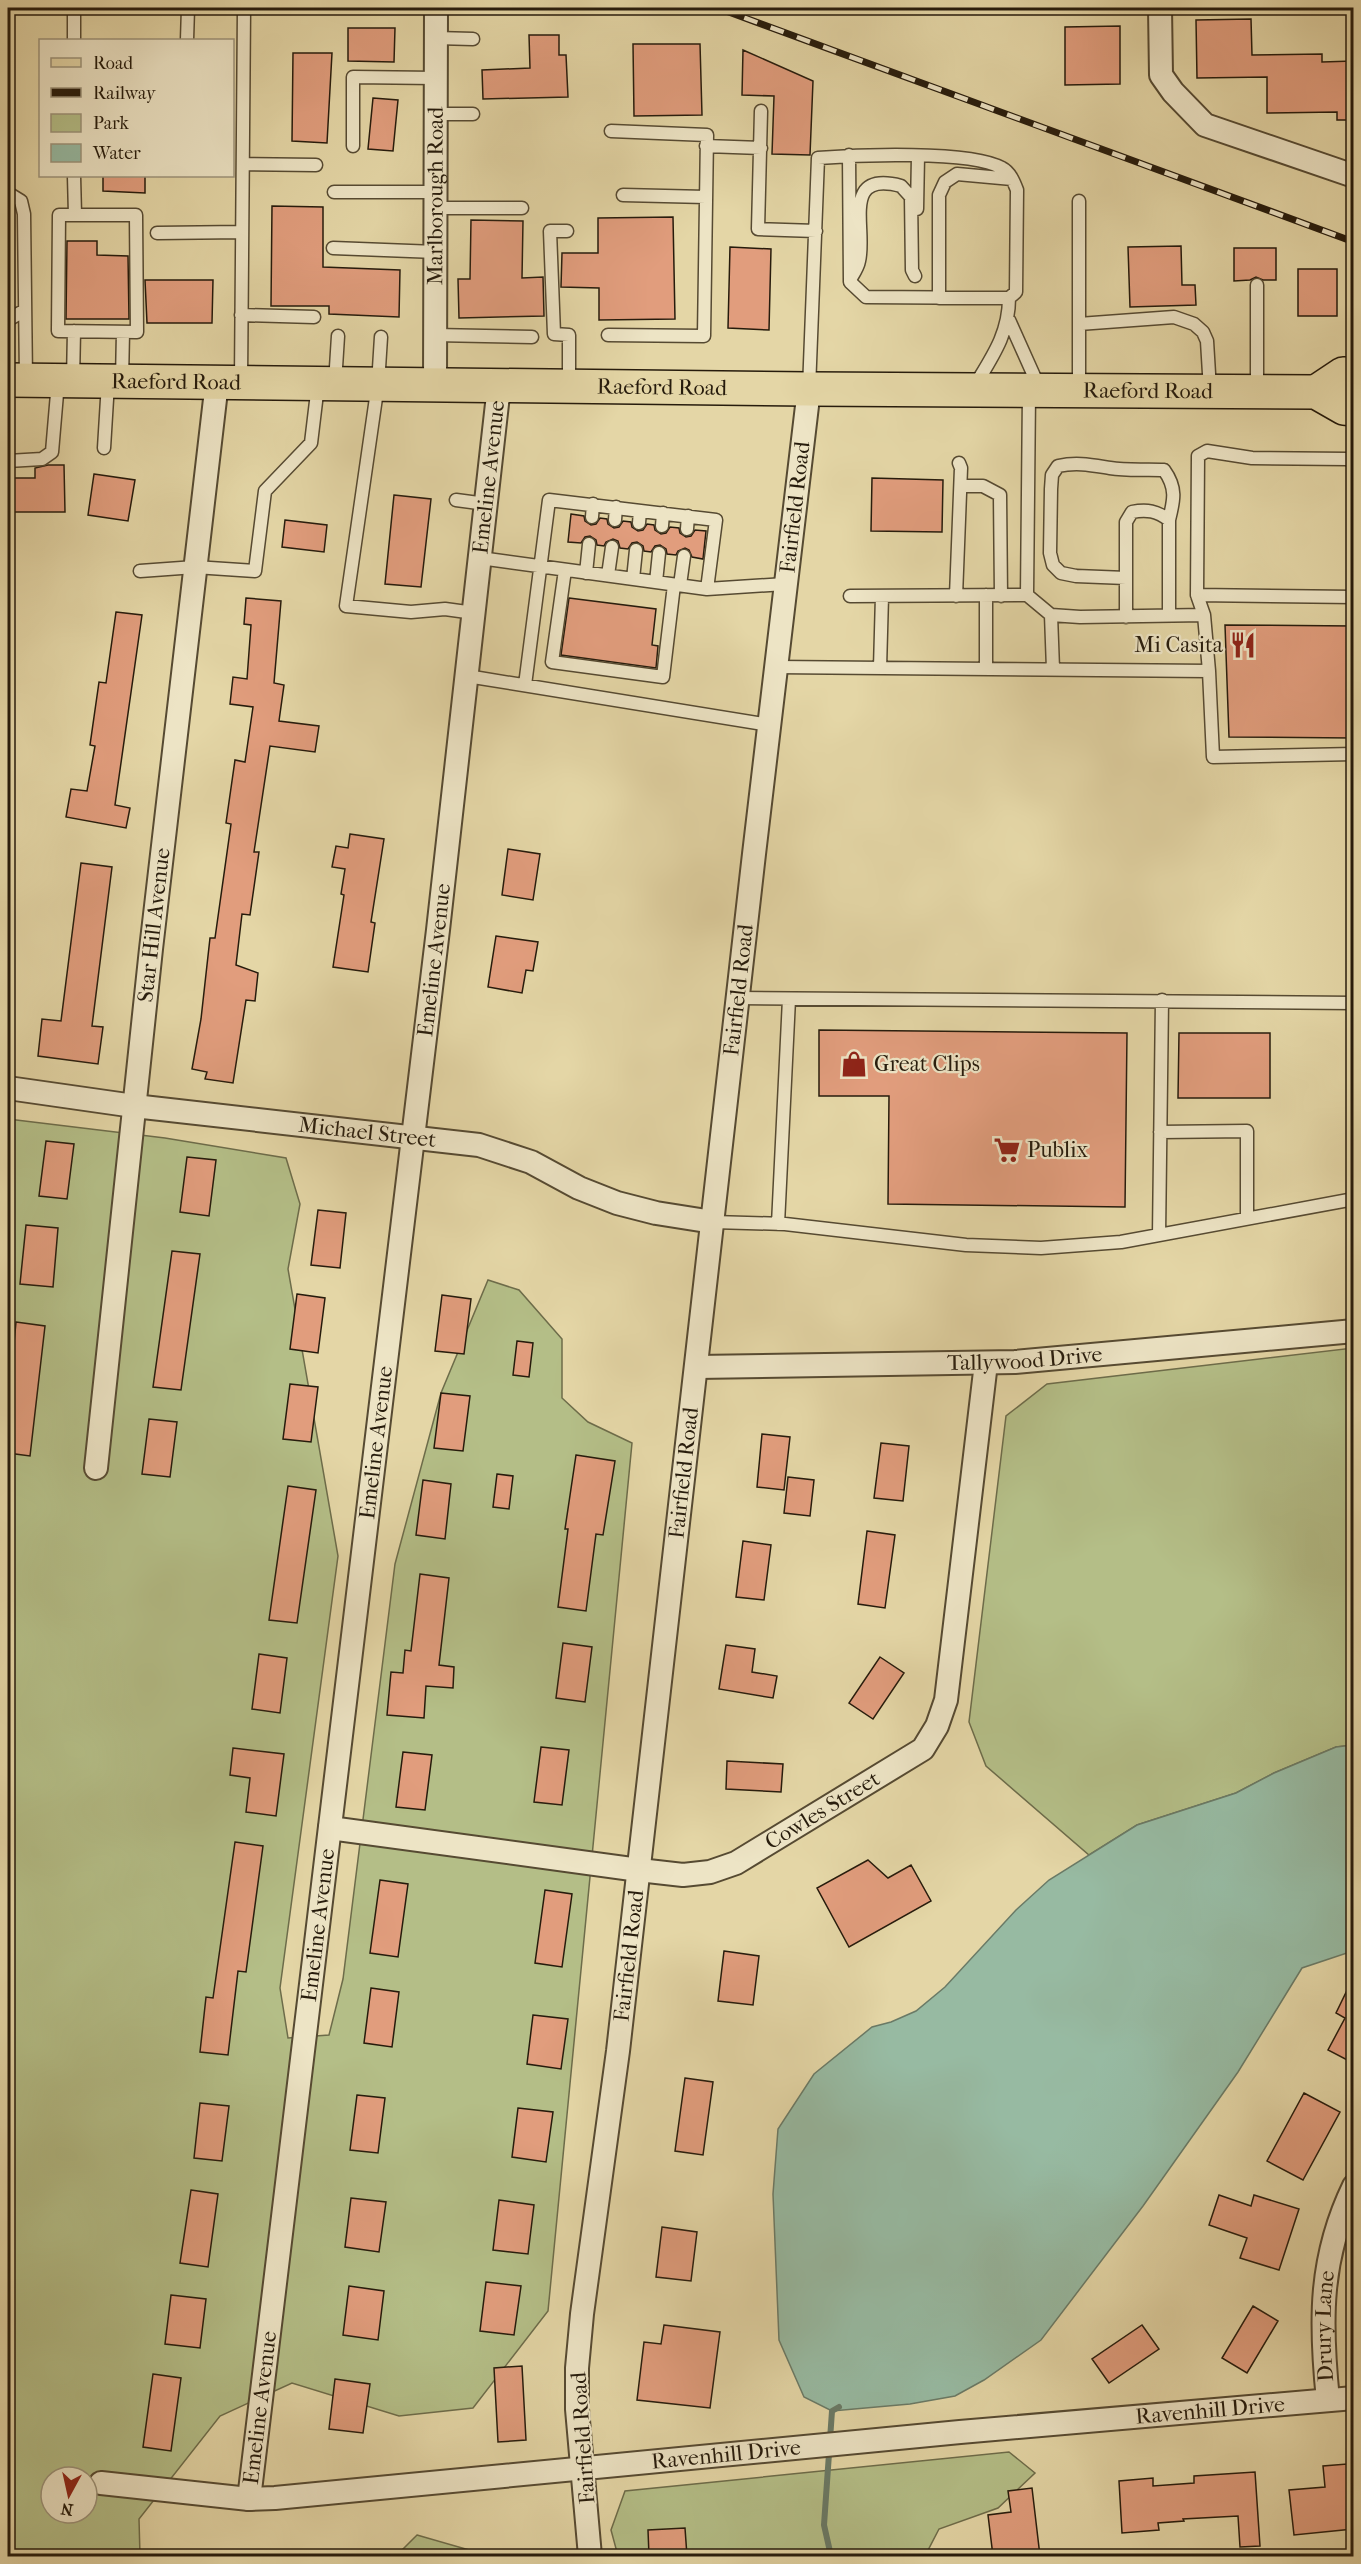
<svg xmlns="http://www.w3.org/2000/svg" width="1361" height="2564" font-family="'IM FELL French Canon',serif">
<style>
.green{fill:#b4be87;stroke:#6d6c4a;stroke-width:1.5;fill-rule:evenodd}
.water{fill:#97baa2;stroke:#6a7a66;stroke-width:1.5}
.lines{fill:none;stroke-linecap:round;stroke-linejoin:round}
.stream{stroke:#6a7a66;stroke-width:6}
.building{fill:#e19d7d;stroke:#261b0c;stroke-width:1.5}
.lane-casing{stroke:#564a32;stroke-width:15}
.street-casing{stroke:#564a32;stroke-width:26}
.primary-casing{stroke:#261b0c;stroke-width:36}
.lane{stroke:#ede4c5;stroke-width:12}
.street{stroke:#ede4c5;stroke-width:22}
.primary{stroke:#e4d6a6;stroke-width:33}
.rail-casing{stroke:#261b0c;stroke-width:7}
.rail{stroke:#ede4c5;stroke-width:4.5;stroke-dasharray:14;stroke-linecap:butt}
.labels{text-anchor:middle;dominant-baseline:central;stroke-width:4.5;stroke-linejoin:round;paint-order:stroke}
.street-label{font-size:22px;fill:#261b0c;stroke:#ede4c5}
.poi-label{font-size:22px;fill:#261b0c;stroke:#ede4c5;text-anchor:start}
</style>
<rect width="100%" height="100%" fill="#e4d6a6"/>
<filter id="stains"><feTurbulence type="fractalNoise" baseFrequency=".00333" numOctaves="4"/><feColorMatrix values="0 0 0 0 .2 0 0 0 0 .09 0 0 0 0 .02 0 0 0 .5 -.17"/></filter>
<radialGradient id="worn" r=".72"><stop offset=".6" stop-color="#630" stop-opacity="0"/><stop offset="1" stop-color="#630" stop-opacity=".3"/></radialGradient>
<path class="green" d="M8 1119 165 1138 286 1158 300 1204 288 1269 338 1556 280 1988 288 2038 329 2035 343 1979 395 1564 441 1393 488 1280 519 1290 562 1339V1398L588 1422 632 1443 548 2311 473 2408 399 2416 292 2383 220 2416 139 2519 140 2556H8ZM51 2477H87V2513H51Z
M1353 1348V1745L1336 1747 1274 1773 1236 1793 1137 1825 1089 1855 986 1766 969 1722 1006 1416 1047 1384Z
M1009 2452 1035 2473 998 2508 939 2529 925 2556H618L611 2530 625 2491Z
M417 2535 476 2552 482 2556H396Z"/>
<path class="water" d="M1353 1745V1951L1302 1968 1238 2072 1143 2206 1041 2340 984 2380 955 2396 910 2404 832 2411 804 2397 779 2340 773 2194 778 2129 814 2074 872 2027 891 2022 916 2011 945 1987 1016 1910 1049 1880 1137 1825 1236 1793 1274 1773 1336 1747Z"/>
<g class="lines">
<path class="stream" d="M831 2556 824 2525 832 2411 839 2407"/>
</g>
<path class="building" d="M1251 19 1252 55 1322 54V62L1353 61V120H1337V112L1267 113V77L1197 78 1196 20Z
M1120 26V84L1065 85V27Z
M348 28H395L394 62 348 61Z
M529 35H559V55H566L568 97 483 99 482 70 530 68Z
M633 44H700L702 115 634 116Z
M743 50 813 81 810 155 772 154 774 96 742 95Z
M293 53H332L327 143 292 141Z
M373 98 398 100 393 151 368 149Z
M103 176H145V193L103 191Z
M272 206 323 207V267L400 270 399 317 329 314V306H271Z
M673 217 675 319 599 320V288L561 287 562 253H598V218Z
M471 220 523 221 522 278 543 277 544 316 459 318 458 279H470Z
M67 241H97V255L128 256 129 319H66Z
M1181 246 1182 285H1195L1196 305 1130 307 1128 247Z
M730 247 771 249 769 330 728 328Z
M1234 248H1276V280H1263L1256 277 1250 280 1234 281Z
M1298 269H1337V316H1298Z
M145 280H213L212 323H147Z
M48 465H64L65 512H8V478H35V468Z
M94 474 135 480 128 521 88 515Z
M872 478 943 480 942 532 871 531Z
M394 495 431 499 421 587 385 584Z
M571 514 584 516 585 521 591 525 596 524 600 518 607 519 608 524 614 528 619 527 623 521 631 522 632 527 638 531 643 530 647 524 654 525 655 530 661 534 666 533 670 527 679 528 680 533 686 537 691 536 695 530 706 531 703 559 692 557 689 550 685 548 678 551 676 555 667 554 666 549 660 545 655 546 651 552 644 551 643 546 637 542 632 543 628 549 620 548 618 541 613 539 606 542 604 546 597 545 596 540 590 536 585 537 581 543 568 542Z
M285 520 327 525 324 552 282 547Z
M246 598 281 601 274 683 284 685 279 721 319 726 315 752 270 746 254 852H259L250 915 242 914 236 965 258 973 255 1001 246 1000 233 1083 205 1079 207 1072 192 1069 201 1019 210 938H215L231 824 226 823 235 760 245 762 253 707 230 704 233 677 247 679 251 625 244 624Z
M569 598 656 609 652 645 658 646 656 668 561 655Z
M116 612 142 615 115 805 130 808 126 828 66 817 71 789 87 791 95 746 90 745 99 682 106 683Z
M1225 625 1353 626V738L1229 737Z
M350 834 384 839 371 922 375 923 368 972 333 967 344 895 341 894 345 869 332 867 336 846 348 848Z
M508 849 540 854 533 900 502 895Z
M81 863 112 867 92 1026 103 1027 98 1064 38 1056 42 1019 61 1021Z
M496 936 538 942 533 971 526 970 522 993 488 987Z
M819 1030 1127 1033 1125 1207 888 1204 889 1096H819Z
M1179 1033H1270V1098H1178Z
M46 1141 74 1144 67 1199 39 1196Z
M187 1157 216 1160 209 1216 180 1212Z
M318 1210 346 1213 340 1268 311 1265Z
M26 1225 58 1228 53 1287 20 1284Z
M172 1251 200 1254 181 1390 153 1387Z
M297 1294 325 1298 318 1353 290 1349Z
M442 1295 471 1299 464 1354 435 1351Z
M16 1322 45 1326 30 1456 8 1453V1407Z
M517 1341 533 1343 529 1377 513 1375Z
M290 1384 318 1387 311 1442 283 1439Z
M441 1393 470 1396 463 1451 434 1448Z
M149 1419 177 1422 170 1477 142 1474Z
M762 1434 790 1437 784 1490 757 1487Z
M881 1443 909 1446 903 1501 874 1498Z
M576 1455 615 1461 603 1535 596 1534 586 1611 558 1607 568 1529H565Z
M497 1474 513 1476 509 1509 493 1507Z
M788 1477 814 1480 810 1516 784 1513Z
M423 1480 451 1484 445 1539 416 1535Z
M288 1486 316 1490 297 1623 269 1620Z
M867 1531 895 1535 885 1608 858 1604Z
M743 1541 771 1545 764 1600 736 1597Z
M420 1574 449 1578 439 1665 454 1667 453 1688 426 1686 424 1718 387 1715 391 1672 403 1673 405 1650 411 1651Z
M563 1643 592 1647 585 1702 556 1698Z
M726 1645 755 1649 752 1672 777 1676 773 1698 719 1689Z
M259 1654 287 1658 280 1713 252 1709Z
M880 1657 904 1673 873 1719 849 1703Z
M541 1747 569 1750 562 1805 534 1802Z
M233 1748 284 1754 276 1816 246 1812 250 1778 230 1775Z
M403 1752 432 1755 425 1810 396 1807Z
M727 1761 783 1764 781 1792 726 1789Z
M235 1842 263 1846 246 1972 238 1971 228 2055 200 2052 206 1997 213 1998Z
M868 1860 888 1878 911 1865 931 1901 849 1947 817 1888Z
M380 1880 408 1884 398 1957 370 1953Z
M545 1890 572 1894 562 1967 535 1963Z
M724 1951 759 1956 753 2005 718 2001Z
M1353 1978V2063L1328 2050 1345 2018 1336 2013Z
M371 1988 399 1992 392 2047 364 2043Z
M533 2015 568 2019 561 2069 527 2064Z
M685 2078 713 2082 703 2155 675 2151Z
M1304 2093 1340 2112 1303 2180 1267 2161Z
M357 2095 385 2098 378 2153 350 2150Z
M200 2103 229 2106 222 2161 194 2158Z
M518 2108 553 2112 546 2162 512 2157Z
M191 2190 218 2194 208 2267 180 2263Z
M1219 2195 1251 2206 1254 2195 1299 2209 1279 2270 1240 2258 1247 2238 1209 2225Z
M351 2198 386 2202 379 2252 345 2247Z
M499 2200 534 2205 528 2254 493 2250Z
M662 2227 697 2232 691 2281 656 2277Z
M486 2282 521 2286 514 2335 480 2331Z
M349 2286 384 2291 378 2340 343 2335Z
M171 2295 206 2299 200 2348 165 2344Z
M1253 2306 1278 2321 1247 2373 1222 2358Z
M664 2325 720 2332 710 2408 637 2400 644 2342 661 2344Z
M1142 2325 1159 2349 1109 2383 1092 2359Z
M522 2366 526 2440 498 2442 494 2368Z
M153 2374 181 2378 171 2451 143 2447Z
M335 2379 370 2384 363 2433 329 2429Z
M1347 2464 1353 2529 1294 2535 1289 2490 1325 2487 1323 2466Z
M1255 2472 1260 2546 1240 2547 1238 2516 1183 2519 1184 2521 1158 2523 1159 2530 1122 2533 1119 2481 1153 2478V2486L1194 2483V2476Z
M1032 2488 1040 2556H993L988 2515 1011 2512 1008 2491Z
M685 2528 687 2556H649L648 2530Z"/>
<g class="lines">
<g class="lane-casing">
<path id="lane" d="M74 8V40
M436 38 473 39
M187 40 188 8
M761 111 758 229 816 231
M436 114H473
M353 146V77L436 78
M706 146 761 148
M243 164 316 165
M74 176 75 215
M334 192H436
M8 193 21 201 24 214 26 379
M623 195 706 197
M435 208H522
M917 209 918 156
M59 215H136L137 332 58 331Z
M567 231H550L554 334 569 335V385
M157 233 242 232
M333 248 436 252
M851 278C854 273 858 267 859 261 867 229 840 170 901 186L911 197 912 270 915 276
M939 298V195L945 182 957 174 1012 179
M241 315 314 317
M8 320 25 310
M1009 320 1039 387
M1079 324 1174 317 1194 324 1203 332 1207 341 1210 390
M435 335 532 337
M608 335 704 336 707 135 611 131
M381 337 378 384 346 606 411 612 445 609 474 613
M73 380 74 331
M122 380 123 332
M241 381 244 8
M335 383 338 336
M974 387C992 357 1009 334 1009 298
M809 389 818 158C856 155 971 150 1002 168 1010 172 1014 182 1017 190L1016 292 1009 298 866 297 850 282 849 155
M1079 389V201
M1257 392V285
M104 448 108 383
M8 461 42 459 52 452 58 382
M961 486H983L1000 495 1001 596
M456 500 486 504
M592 517 593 504
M615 520 616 507
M639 523 640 511
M662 526 663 513
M687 529 688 516
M480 558 707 589 785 584
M565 570 552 662 663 677 674 585
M140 571 195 567 255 571 265 491 311 443 318 385
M586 573 589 544
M608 575 612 547
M1126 578 1076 576 1061 573 1053 565 1050 553 1051 489 1052 475 1058 466C1077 462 1091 465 1110 468 1128 471 1146 469 1164 470 1177 488 1174 500 1169 520
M633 579 636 550
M656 582 659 553
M680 585 684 556
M986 595V669
M1027 595 1029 393
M1197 595 1198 456 1207 451 1252 458 1348 459 1354 464
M850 596 1027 595 1051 615 1080 617 1204 615 1197 595 1354 597
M956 596 961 468 959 463
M1051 615 1053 669
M1126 617V522L1132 512C1147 509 1157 511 1169 520V616
M776 667 1209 671 1204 615
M880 668 882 596
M1209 671 1213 757 1354 754
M467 676 769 725
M525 685 549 500 716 520 707 589
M737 998 1354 1003
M1160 1132 1247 1131V1218
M713 1222 785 1224 966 1245 1041 1248 1121 1242 1354 1199
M778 1224 789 999
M1159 1235 1162 1000"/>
</g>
<g class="street-casing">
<g id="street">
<path d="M1160 8 1161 75 1173 92 1205 125 1354 176"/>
<path id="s1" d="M435 385 436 8"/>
<path id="s2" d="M8 1088 134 1106 479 1145 531 1162 579 1188 617 1203 656 1213 713 1222"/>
<path id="s3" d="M697 1367 1015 1362 1354 1331"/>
<path id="s4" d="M96 1468 151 949 217 382"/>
<path id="s5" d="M330 1828 639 1870 683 1875 710 1872 736 1863 923 1749 937 1726 946 1700 986 1363"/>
<path id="s6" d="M1328 2400C1320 2322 1319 2258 1354 2186"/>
<path id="s7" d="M101 2483 249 2499 275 2498 960 2432 1354 2398"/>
<path id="s8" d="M249 2499 438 930 499 386"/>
<path id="s9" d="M590 2556 577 2409V2368L582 2314 618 2051 754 854 809 389"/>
</g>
</g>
<g class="primary-casing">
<g id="primary">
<path id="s10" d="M8 380 809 389 1316 392 1344 408 1354 409"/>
<path d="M1316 392 1343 374H1354"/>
</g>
</g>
<use href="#lane" class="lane"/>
<use href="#street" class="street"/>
<use href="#primary" class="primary"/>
<g class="rail-casing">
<path id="rail" d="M718 8 1354 242"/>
</g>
<use href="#rail" class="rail"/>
</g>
<defs>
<g id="restaurant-bare" transform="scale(2.07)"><path d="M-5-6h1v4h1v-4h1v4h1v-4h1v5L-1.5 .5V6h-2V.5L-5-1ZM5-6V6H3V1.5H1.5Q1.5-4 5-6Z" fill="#8f2418" stroke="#ede4c5" stroke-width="2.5" paint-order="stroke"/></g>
<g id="shop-bare" transform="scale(2.07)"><path d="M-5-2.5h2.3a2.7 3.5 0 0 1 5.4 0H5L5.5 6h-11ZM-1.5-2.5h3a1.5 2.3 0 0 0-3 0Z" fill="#8f2418" stroke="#ede4c5" stroke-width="2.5" paint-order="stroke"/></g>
<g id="supermarket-bare" transform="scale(2.07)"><path d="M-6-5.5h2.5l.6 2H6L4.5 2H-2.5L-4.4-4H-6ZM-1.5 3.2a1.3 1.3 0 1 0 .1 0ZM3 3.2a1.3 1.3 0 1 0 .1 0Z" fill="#8f2418" stroke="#ede4c5" stroke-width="2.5" paint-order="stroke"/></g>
</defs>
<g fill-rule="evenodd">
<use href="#restaurant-bare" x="1243" y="645"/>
<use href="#shop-bare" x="854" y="1064"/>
<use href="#supermarket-bare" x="1007" y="1150"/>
</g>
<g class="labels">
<g class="street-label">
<text stroke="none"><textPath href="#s1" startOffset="189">Marlborough Road</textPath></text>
<text stroke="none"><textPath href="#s10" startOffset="168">Raeford Road</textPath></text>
<text stroke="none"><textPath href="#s10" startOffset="654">Raeford Road</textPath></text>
<text stroke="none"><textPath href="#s10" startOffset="1140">Raeford Road</textPath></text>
<text stroke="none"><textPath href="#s8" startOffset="2036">Emeline Avenue</textPath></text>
<text stroke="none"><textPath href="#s9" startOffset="2062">Fairfield Road</textPath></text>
<text stroke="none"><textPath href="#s4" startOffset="546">Star Hill Avenue</textPath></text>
<text stroke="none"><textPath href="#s8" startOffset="1550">Emeline Avenue</textPath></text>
<text stroke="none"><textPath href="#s9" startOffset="1576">Fairfield Road</textPath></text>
<text stroke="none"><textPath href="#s2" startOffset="362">Michael Street</textPath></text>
<text stroke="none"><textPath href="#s3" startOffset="328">Tallywood Drive</textPath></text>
<text stroke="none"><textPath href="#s8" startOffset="1064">Emeline Avenue</textPath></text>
<text stroke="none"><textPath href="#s9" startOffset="1090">Fairfield Road</textPath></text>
<text stroke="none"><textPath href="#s5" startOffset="512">Cowles Street</textPath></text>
<text stroke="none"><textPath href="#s8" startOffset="578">Emeline Avenue</textPath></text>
<text stroke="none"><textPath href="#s9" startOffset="604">Fairfield Road</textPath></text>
<text stroke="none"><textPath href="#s6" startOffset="74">Drury Lane</textPath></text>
<text stroke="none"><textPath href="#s8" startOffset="92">Emeline Avenue</textPath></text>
<text stroke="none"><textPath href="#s7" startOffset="1114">Ravenhill Drive</textPath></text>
<text transform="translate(583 2438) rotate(-94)">Fairfield Road</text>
<text stroke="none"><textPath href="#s7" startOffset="628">Ravenhill Drive</textPath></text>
</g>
<g class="poi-label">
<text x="1223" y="645" text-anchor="end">Mi Casita</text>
<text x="874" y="1064">Great Clips</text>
<text x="1027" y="1150">Publix</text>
</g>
</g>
<rect width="1361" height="2564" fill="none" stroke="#e4d6a6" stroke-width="30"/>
<rect x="9" y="9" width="1343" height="2546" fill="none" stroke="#261b0c" stroke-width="3"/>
<rect x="15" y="15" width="1331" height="2534" fill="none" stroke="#261b0c" stroke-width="1.5"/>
<rect x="39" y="39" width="195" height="138" fill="#ede4c5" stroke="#9d947b" stroke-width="1.5"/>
<rect x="51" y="58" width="30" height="9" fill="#e4d6a6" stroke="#9d947b" stroke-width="1.5"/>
<text x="93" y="69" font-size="18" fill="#261b0c">Road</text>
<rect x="51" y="88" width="30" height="9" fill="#261b0c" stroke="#9d947b" stroke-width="1.5"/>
<text x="93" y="99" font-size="18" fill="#261b0c">Railway</text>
<rect x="51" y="114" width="30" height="18" fill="#b4be87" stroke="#9d947b" stroke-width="1.5"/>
<text x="93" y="129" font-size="18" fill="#261b0c">Park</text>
<rect x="51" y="144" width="30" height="18" fill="#97baa2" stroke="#9d947b" stroke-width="1.5"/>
<text x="93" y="159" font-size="18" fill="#261b0c">Water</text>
<g transform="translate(69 2495) rotate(188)"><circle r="28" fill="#ede4c5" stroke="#9d947b" stroke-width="1.5"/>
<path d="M0-4.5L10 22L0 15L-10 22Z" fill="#8f2418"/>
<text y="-9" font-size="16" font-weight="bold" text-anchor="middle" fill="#261b0c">N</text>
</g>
<rect width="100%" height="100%" filter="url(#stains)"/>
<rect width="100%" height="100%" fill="url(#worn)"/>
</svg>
